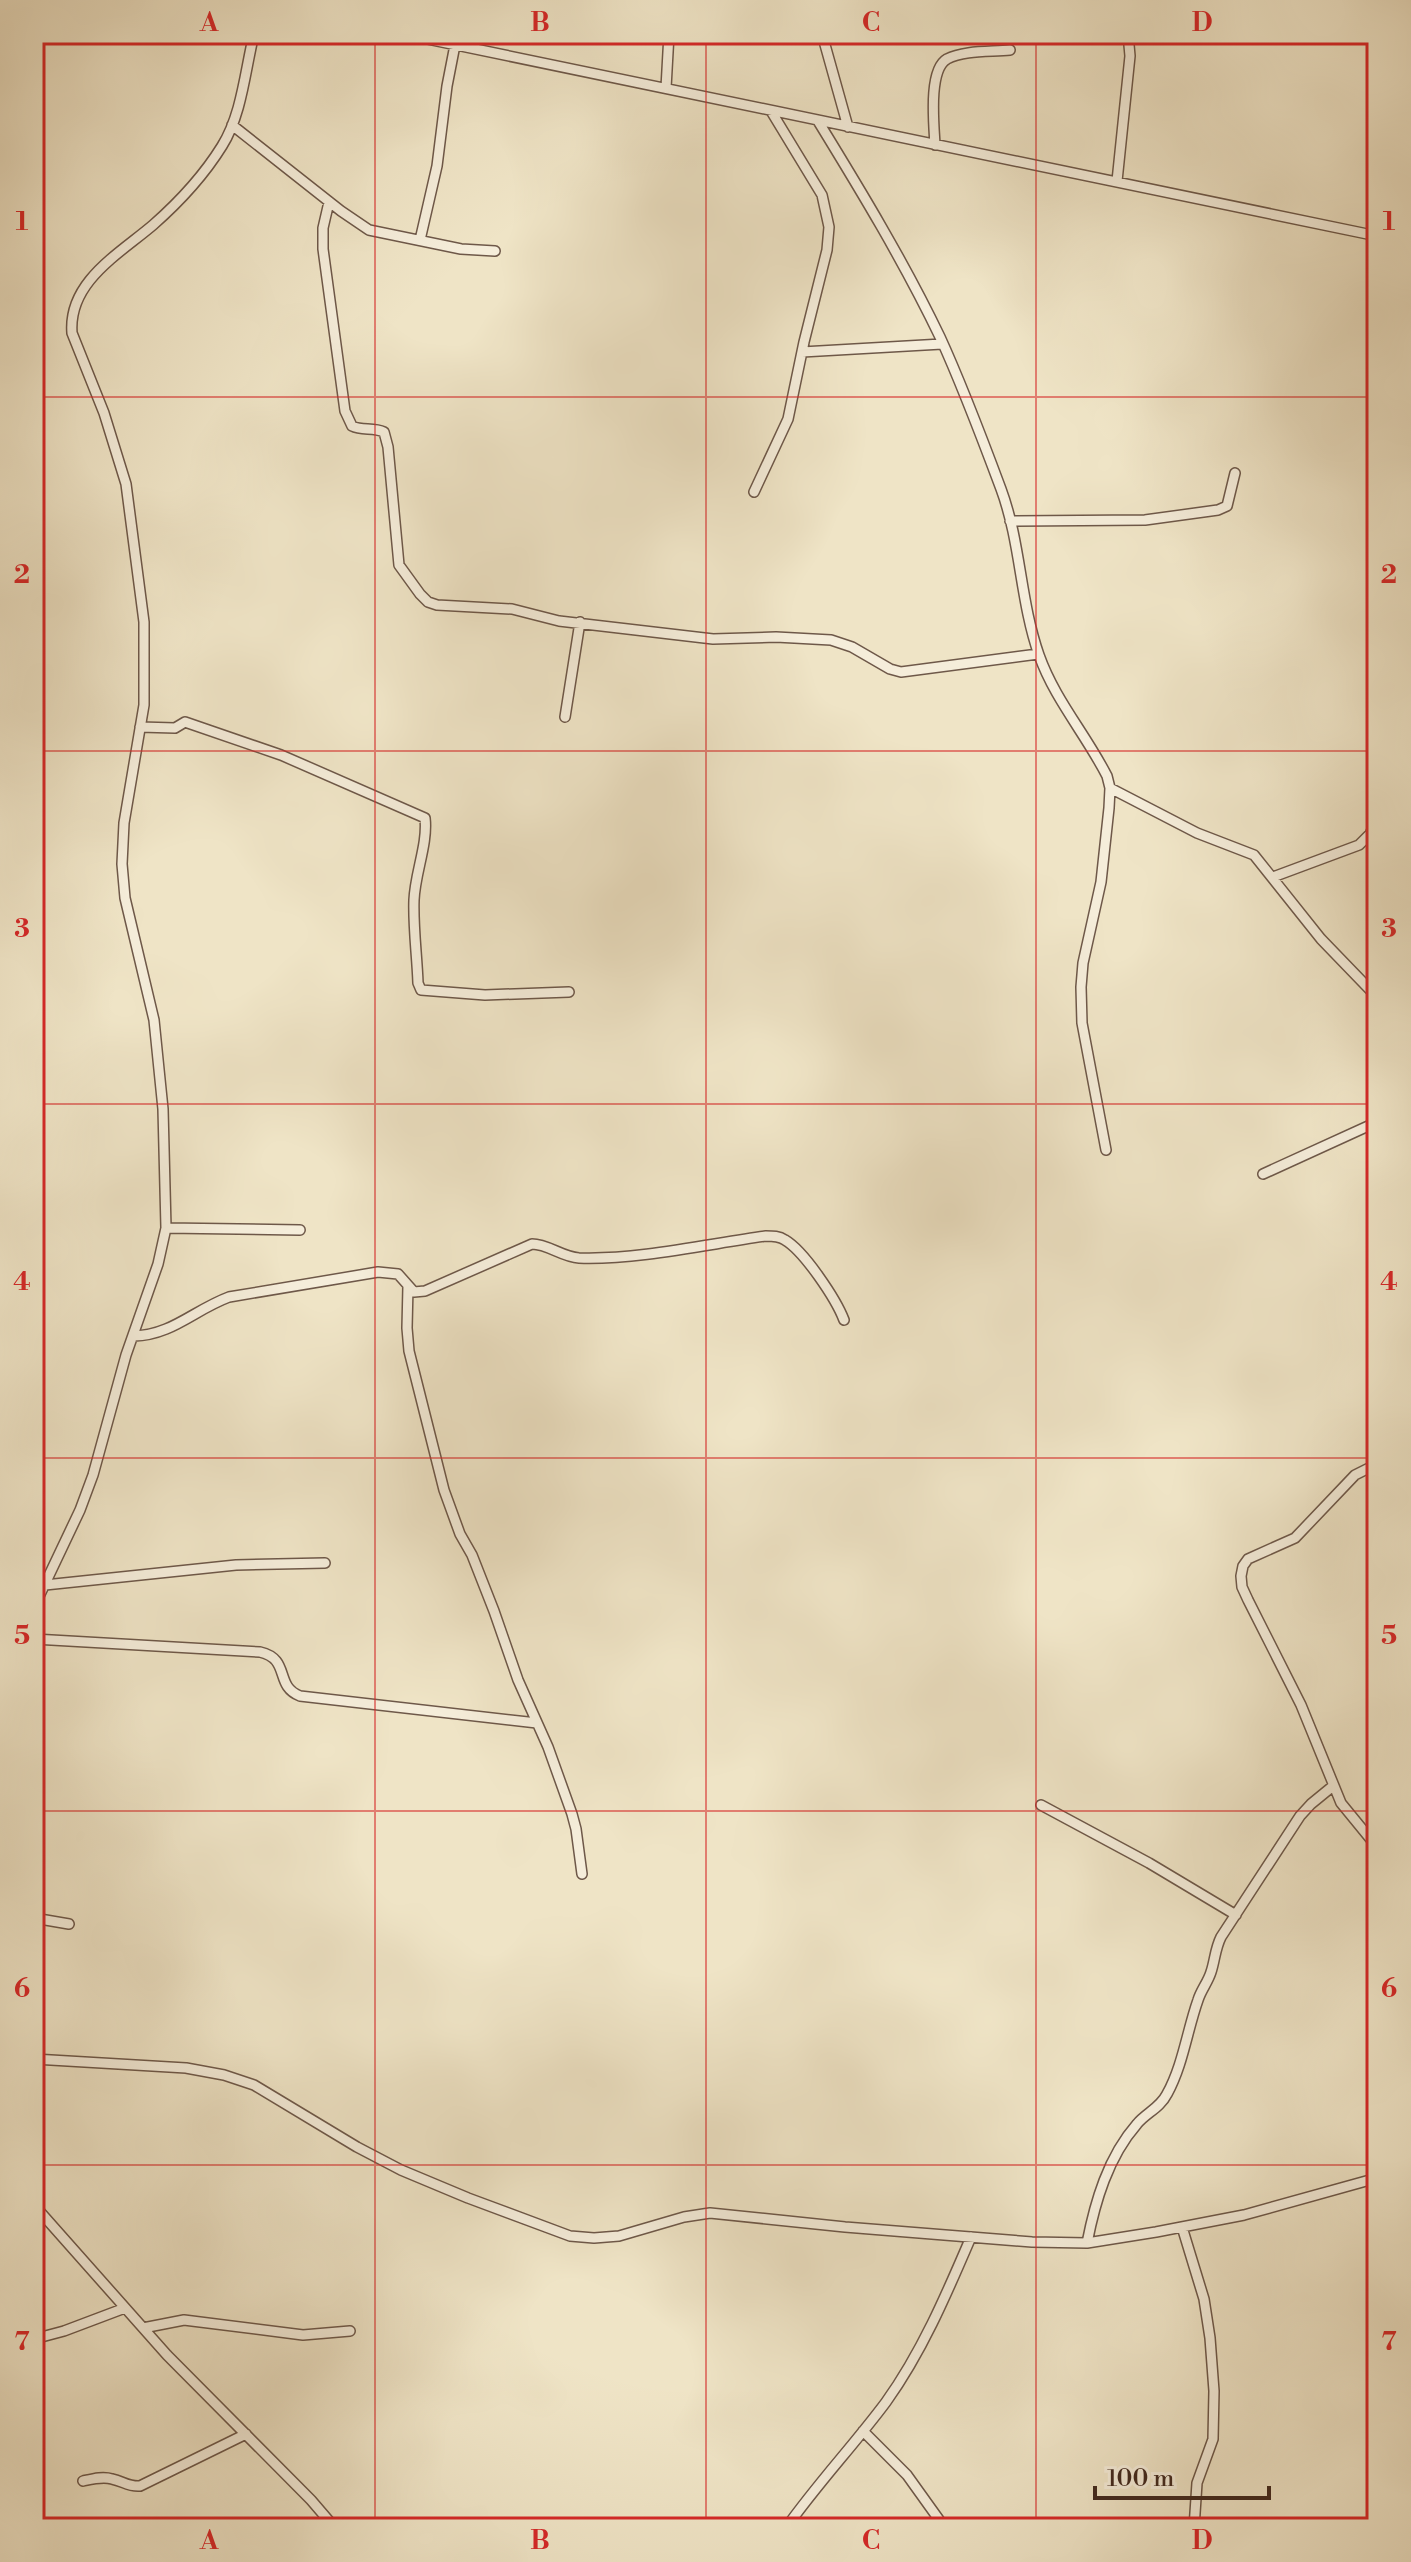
<svg xmlns="http://www.w3.org/2000/svg" width="1411" height="2562" font-family="'Libre Bodoni',serif">
<style>
.lines{fill:none;stroke-linecap:round;stroke-linejoin:round}
.minor-casing{stroke:#6e5849;stroke-width:12}
.minor{stroke:#f5edda;stroke-width:9}
.grid{fill:none;stroke:#d62828;stroke-width:2;stroke-opacity:0.55}
.neatline{fill:none;stroke:#d62828;stroke-width:3}
.grid-label{font-size:26px;text-anchor:middle;font-weight:bold;fill:#d62828}
</style>
<rect width="100%" height="100%" fill="#efe4c6"/>
<filter id="stains"><feTurbulence type="fractalNoise" baseFrequency=".0025" numOctaves="4"/><feColorMatrix values="0 0 0 0 .2 0 0 0 0 .09 0 0 0 0 .02 0 0 0 .5 -.17"/></filter>
<radialGradient id="worn" r=".72"><stop offset=".6" stop-color="#630" stop-opacity="0"/><stop offset="1" stop-color="#630" stop-opacity=".3"/></radialGradient>
<g class="lines">
<g class="minor-casing">
<path id="minor" d="M403 34 1377 236
M822 34 848 127
M666 88 669 34
M818 121C861 191 904 262 940 337 963 387 982 438 1001 489 1021 543 1020 601 1039 655 1055 700 1085 733 1107 776L1110 788 1109 808 1101 882 1083 963 1081 987 1082 1023 1106 1150
M232 125 341 211 369 230 461 249 495 251
M935 145C934 125 928 70 947 59 964 50 991 52 1010 50
M1117 181 1130 56 1128 34
M329 202 323 228V249L345 411 352 426C362 431 373 427 384 432L388 447 399 565 420 594 428 602 437 605 512 609 559 621 713 639 776 637 831 640 852 647 890 669 901 672 1038 654
M420 240 437 166 447 86 455 45
M802 352 942 344
M754 492 788 419 804 342 827 250 829 227 822 195 771 111
M1010 521 1145 520 1218 510 1227 506 1235 473
M565 717 580 622
M140 727 175 728 185 722 281 755 425 818C428 844 415 873 414 900 413 927 417 955 418 983L421 990 485 995 569 992
M1110 788 1197 833 1254 855 1321 939 1377 997
M1273 877 1359 845 1370 834 1377 819
M1263 1174 1377 1122
M166 1228 300 1230
M408 1286 407 1328 409 1351 444 1490 460 1534 472 1555 494 1611 518 1680 548 1747 572 1814 576 1829 582 1874
M134 1336C172 1335 194 1310 229 1297L378 1272 398 1274 414 1292 425 1291 532 1244C548 1244 562 1257 579 1258 638 1260 708 1244 766 1236 773 1236 779 1236 785 1240 804 1251 836 1299 844 1320
M1377 1464 1355 1475 1295 1538 1248 1559 1243 1566 1241 1576 1242 1587 1248 1600 1301 1705 1341 1803 1377 1847
M45 1585 236 1565 325 1563
M34 1607 80 1510 93 1475 126 1355 158 1264 166 1228 163 1109 154 1020 125 898 122 864 124 823 144 705V622L126 484 104 413 72 333C68 282 119 254 153 225 178 203 204 175 222 146 242 114 245 71 254 34
M34 1639 260 1652C291 1659 274 1686 300 1696L537 1723
M1041 1805 1149 1863 1236 1915
M34 1918 69 1924
M34 2059 186 2068 224 2075 254 2085 357 2147 401 2170 468 2198 570 2236 594 2238 619 2236 684 2217 710 2213 845 2227 1032 2242 1087 2243 1156 2232 1244 2215 1377 2178
M34 2205 167 2355 311 2500 335 2528
M1182 2227 1204 2299 1210 2338 1214 2391 1213 2439 1197 2483 1194 2528
M1087 2243C1095 2202 1108 2157 1137 2124 1146 2113 1160 2108 1167 2094 1183 2065 1187 2031 1198 2000 1201 1990 1208 1982 1211 1972 1215 1960 1215 1949 1221 1937L1300 1816 1311 1804 1333 1786
M143 2328 184 2320 303 2335 350 2331
M34 2339 64 2331 125 2308
M863 2431 907 2475 945 2528
M83 2481C92 2479 103 2476 112 2479 123 2481 128 2487 140 2486L246 2434
M786 2528C817 2484 854 2445 886 2402 922 2352 947 2293 971 2237"/>
</g>
<use href="#minor" class="minor"/>
</g>
<path class="grid" d="M375 34V2528M706 34V2528M1036 34V2528M34 397H1377M34 751H1377M34 1104H1377M34 1458H1377M34 1811H1377M34 2165H1377"/>
<rect width="1411" height="2562" fill="none" stroke="#efe4c6" stroke-width="88"/>
<path d="M1095 2486v12h174v-12" fill="none" stroke="#432a1f" stroke-width="4"/>
<text x="1107" y="2486" font-size="24" fill="#432a1f" stroke="#f5edda" stroke-width="6" paint-order="stroke">100 m</text>
<rect x="44" y="44" width="1323" height="2474" class="neatline"/>
<g class="grid-label">
<text x="209" y="31">A</text>
<text x="540" y="31">B</text>
<text x="871" y="31">C</text>
<text x="1202" y="31">D</text>
<text x="22" y="230">1</text>
<text x="1389" y="230">1</text>
<text x="22" y="583">2</text>
<text x="1389" y="583">2</text>
<text x="22" y="937">3</text>
<text x="1389" y="937">3</text>
<text x="22" y="1290">4</text>
<text x="1389" y="1290">4</text>
<text x="22" y="1644">5</text>
<text x="1389" y="1644">5</text>
<text x="22" y="1997">6</text>
<text x="1389" y="1997">6</text>
<text x="22" y="2350">7</text>
<text x="1389" y="2350">7</text>
<text x="209" y="2549">A</text>
<text x="540" y="2549">B</text>
<text x="871" y="2549">C</text>
<text x="1202" y="2549">D</text>
</g>
<rect width="100%" height="100%" filter="url(#stains)"/>
<rect width="100%" height="100%" fill="url(#worn)"/>
</svg>
